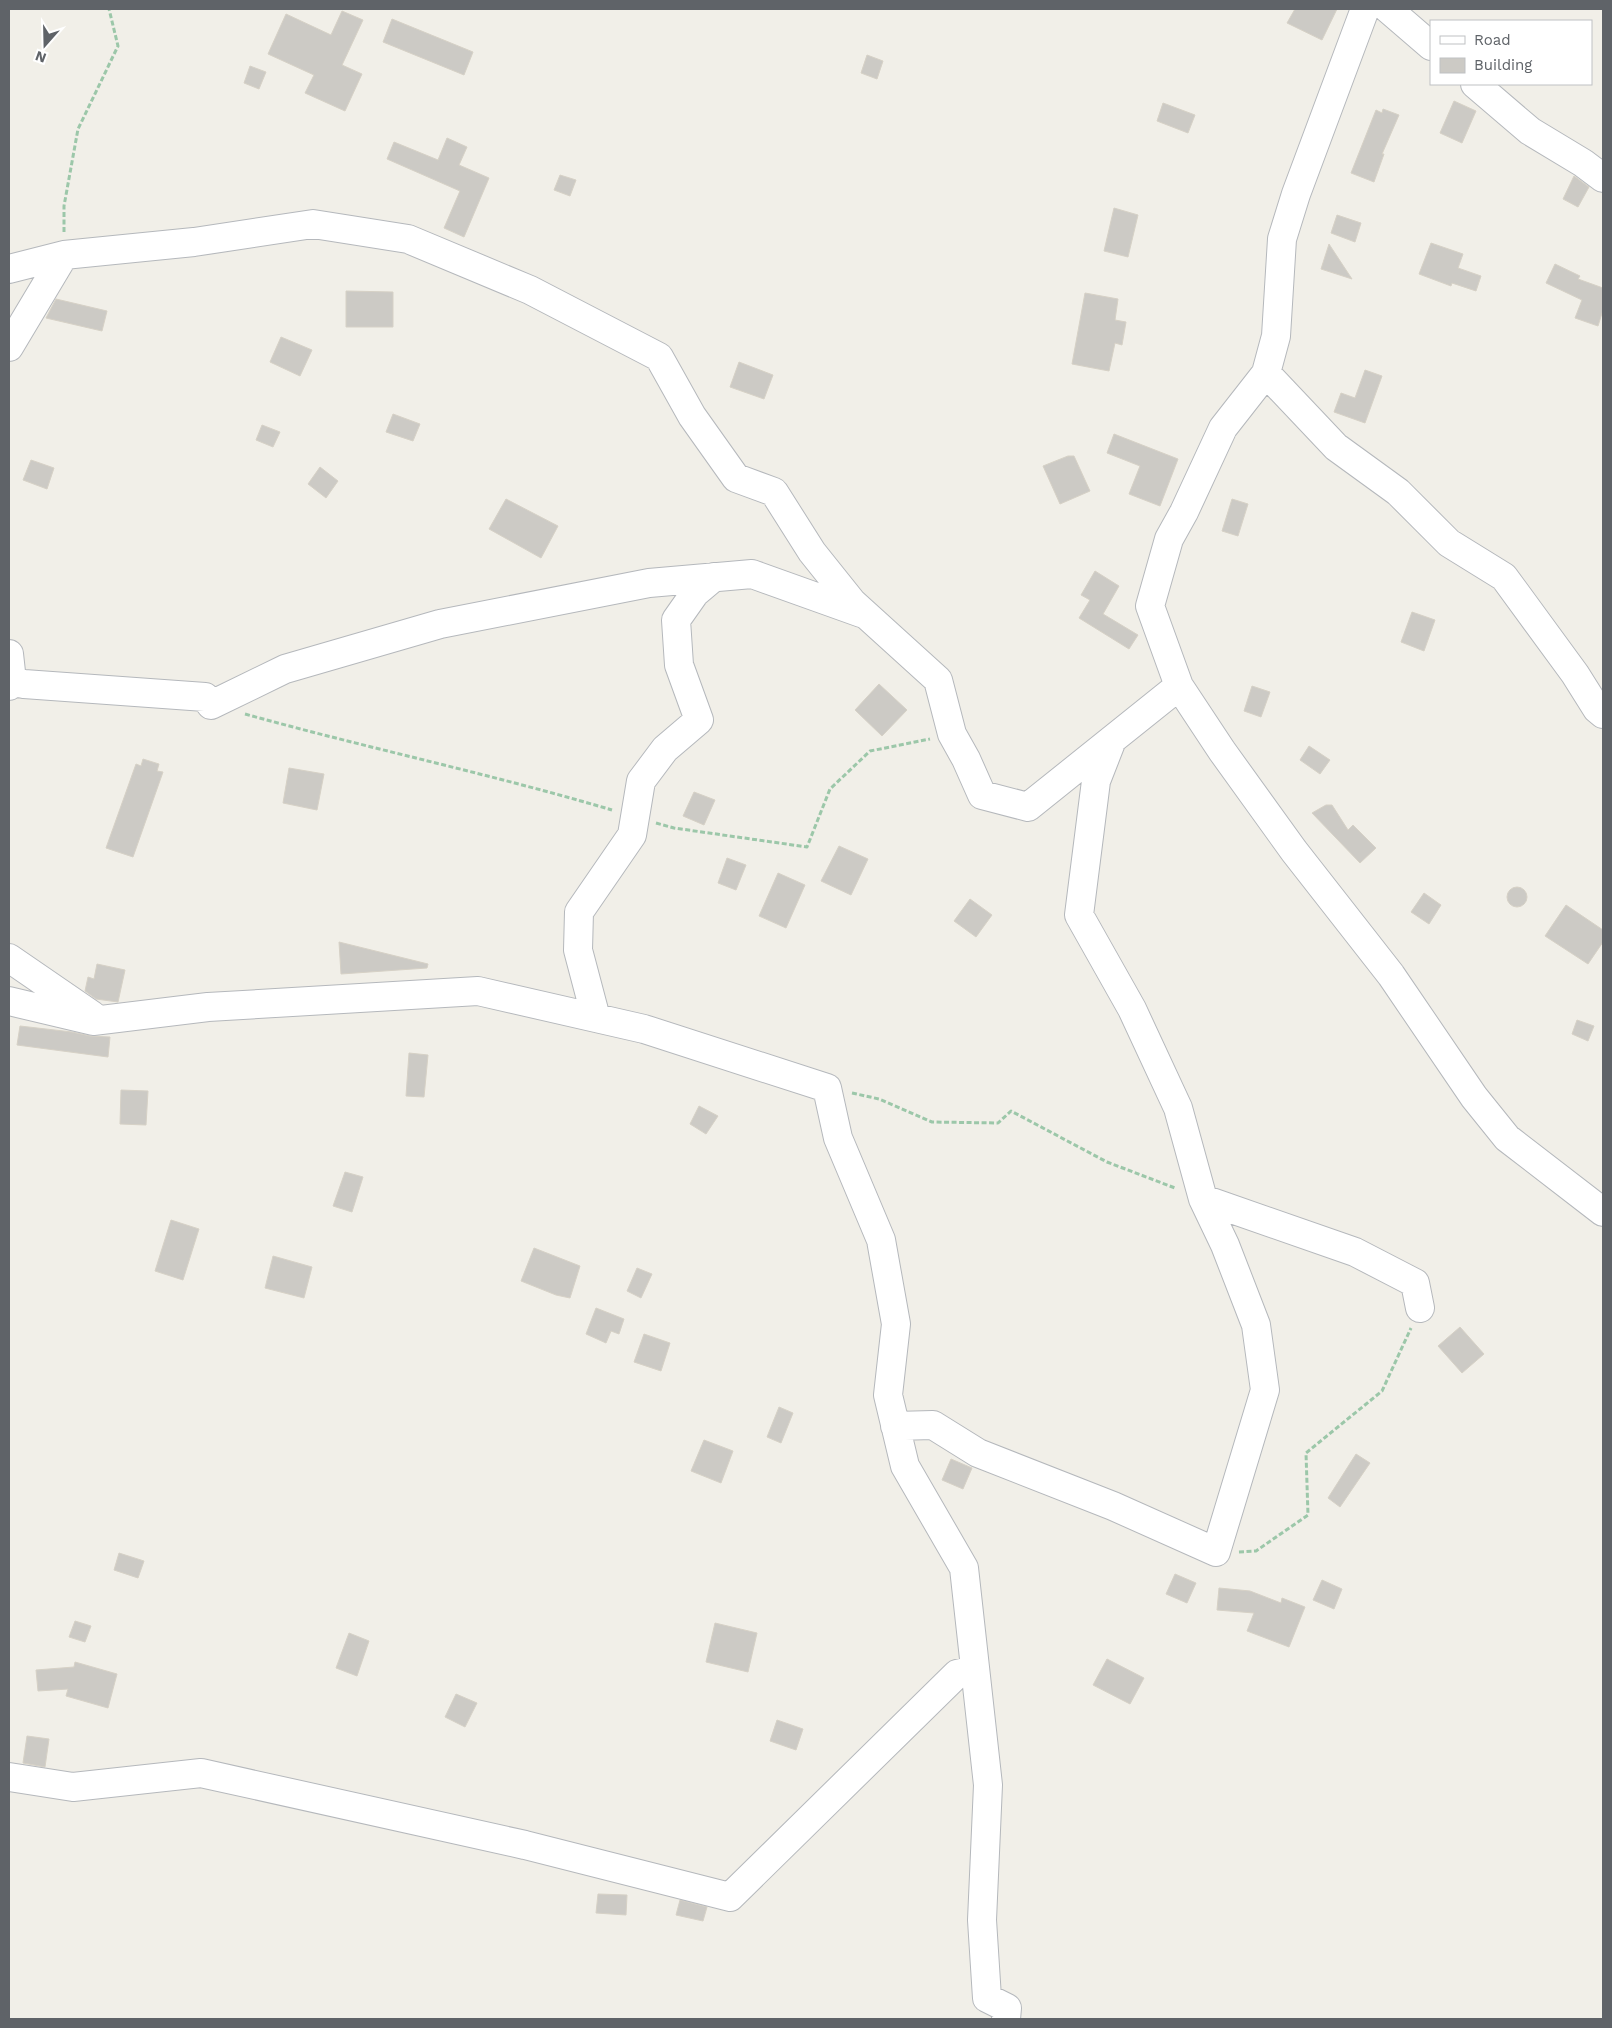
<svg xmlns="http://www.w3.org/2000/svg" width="1612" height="2028" font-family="'Work Sans',sans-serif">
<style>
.building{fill:#cccac5;stroke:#d6d1c6}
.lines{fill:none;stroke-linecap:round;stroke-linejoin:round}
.minor-casing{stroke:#b5b8bc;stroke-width:30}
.path{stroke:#9cc7a9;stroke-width:3;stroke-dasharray:5 2.5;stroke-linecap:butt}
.minor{stroke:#fff;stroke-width:28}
</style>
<rect width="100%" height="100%" fill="#f1efe8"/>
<path class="building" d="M1295 9H1337L1322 40 1287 23Z
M342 11 363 20 342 65 362 74 345 111 305 93 314 75 268 54 286 14 331 35Z
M392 19 473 52 464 75 383 42Z
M867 55 883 61 877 79 861 73Z
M250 66 266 72 259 89 244 83Z
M1454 101 1476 111 1462 143 1440 133Z
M1163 103 1195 115 1188 133 1157 121Z
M1383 109 1399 115 1382 154H1384L1374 182 1351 173 1376 110 1382 113Z
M447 138 467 147 459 165 489 178 464 237 444 228 460 191 387 159 394 142 438 160Z
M560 175 576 180 570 196 554 190Z
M1574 176 1589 187 1578 207 1563 199Z
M1114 208 1138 215 1128 257 1104 251Z
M1337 215 1361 223 1355 242 1331 233Z
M1431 243 1463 254 1458 268 1481 276 1476 291 1452 283 1451 286 1419 274Z
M1329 244 1352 279 1321 269Z
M1555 264 1580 276 1578 279 1603 288V310L1598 326 1575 318 1582 300 1546 283Z
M346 291 393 292V327H346Z
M1085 293 1118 299 1115 320 1126 322 1122 345 1115 343 1109 371 1072 364Z
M56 299 107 311 102 331 46 318Z
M281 337 312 350 300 376 270 362Z
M739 362 773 375 764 399 730 387Z
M1365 370 1382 376 1365 423 1334 412 1341 393 1355 398Z
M393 414 420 424 413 441 386 432Z
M262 425 280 432 273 447 256 440Z
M1114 434 1178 459 1160 506 1129 494 1140 466 1107 453Z
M1068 456H1074L1090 491 1060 504 1043 466Z
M31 460 54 468 47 489 23 480Z
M320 467 338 481 326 498 308 484Z
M506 499 558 526 541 558 489 529Z
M1232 499 1248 504 1238 536 1222 531Z
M1095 571 1119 586 1103 614 1138 635 1129 649 1079 618 1090 600 1081 595Z
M1412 612 1435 620 1424 651 1401 642Z
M879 684 907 710 882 736 855 710Z
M1252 686 1270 692 1261 717 1244 711Z
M1309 746 1330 760 1320 774 1300 760Z
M143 759 159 764 157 771 163 772 133 857 106 848 136 764 141 766Z
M289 768 324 774 317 810 283 803Z
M694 792 715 800 704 825 683 816Z
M1326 805H1332L1348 830 1353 825 1376 848 1360 863 1312 813Z
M839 846 868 859 851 895 821 881Z
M727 858 746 865 736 890 718 883Z
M778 873 805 885 786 928 759 916Z
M1507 897a10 10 0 1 1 20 0a10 10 0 1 1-20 0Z
M1424 893 1441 905 1429 924 1411 912Z
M970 899 992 915 976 937 954 921Z
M1566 905 1603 930V942L1588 964 1545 936Z
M339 942 428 964 427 968 341 974Z
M97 964 125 970 118 1002 96 999 85 991 88 977 94 979Z
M1577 1020 1594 1026 1588 1041 1572 1034Z
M20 1026 72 1032 90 1036 110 1037 108 1057 17 1045Z
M409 1053 428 1055 424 1097 406 1096Z
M121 1090 148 1091 146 1125 120 1124Z
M699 1106 718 1116 706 1134 690 1124Z
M345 1172 363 1177 352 1212 333 1206Z
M171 1220 199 1229 183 1280 155 1271Z
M534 1248 580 1266 570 1298 556 1295 521 1281Z
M273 1256 312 1267 304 1298 265 1288Z
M637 1268 652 1274 641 1298 627 1291Z
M596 1308 624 1319 619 1334 611 1331 606 1343 586 1334Z
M1460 1327 1484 1354 1462 1373 1438 1346Z
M644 1334 670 1343 661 1371 634 1362Z
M779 1407 793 1413 781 1443 767 1437Z
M704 1440 733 1451 721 1483 691 1471Z
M1356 1454 1370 1463 1340 1507 1328 1498Z
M951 1459 972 1468 963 1489 942 1480Z
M119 1553 144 1561 138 1578 114 1570Z
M1175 1574 1196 1583 1187 1603 1166 1594Z
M1322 1580 1342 1589 1334 1609 1313 1600Z
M1219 1588 1250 1591 1281 1603 1282 1598 1305 1607 1289 1647 1247 1631 1254 1613 1217 1610Z
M75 1621 91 1626 85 1642 69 1637Z
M715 1623 757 1633 748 1672 706 1662Z
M349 1633 369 1641 357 1676 336 1668Z
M1107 1659 1144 1678 1130 1704 1093 1685Z
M75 1662 117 1674 108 1708 66 1696 68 1689 38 1691 36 1670 74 1667Z
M456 1694 477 1703 465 1727 445 1717Z
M777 1720 803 1729 796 1750 770 1741Z
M27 1736 49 1739 45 1767 23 1763Z
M598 1894 627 1895 626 1915 596 1913Z
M680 1900 707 1907 703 1921 676 1915Z"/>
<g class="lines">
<g class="minor-casing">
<path id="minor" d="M1365 9 1296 194 1282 239 1276 336 1266 373 1223 428 1184 512 1169 539 1150 606 1179 686 1222 751 1294 851 1391 975 1474 1097 1507 1138 1603 1212
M1388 9 1431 46
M1475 84 1530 131 1583 163 1603 178
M9 269 64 255 194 242 313 224 408 239 530 290 659 357 692 416 736 478 774 492 812 552 852 602 938 680 952 734 966 759 982 795 1028 807 1179 686
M9 347 64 255
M1266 373 1336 447 1398 492 1449 543 1504 577 1575 674 1597 709 1603 714
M9 654 12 681 9 686
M9 681 24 684 205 697 211 705 285 669 440 624 649 583 752 574 861 613
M9 958 92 1015
M9 1001 93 1021 208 1007 478 991 644 1029 827 1088 838 1138 881 1240 896 1324 888 1395 905 1466 964 1568 988 1785 982 1920 987 1998 1007 2008 1006 2019
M596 1018 578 950 579 912 632 835 641 781 665 749 699 720 679 665 676 620 695 593 714 577
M1203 1199 1355 1252 1415 1283 1420 1308
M895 1426 933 1425 978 1453 1113 1506 1216 1552 1265 1390 1256 1325 1225 1245 1203 1199 1178 1108 1132 1009 1079 915 1096 781 1112 740
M9 1777 73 1787 201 1773 525 1845 730 1897 957 1674 975 1670"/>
</g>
<path class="path" d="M64 232V206L78 129 118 46 109 9
M245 714C367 748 491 774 612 810
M656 823 674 828 807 847 830 789 870 751 930 739
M852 1093 879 1099 932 1122 998 1123 1011 1111 1107 1162 1175 1188
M1239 1552 1256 1551 1308 1515 1306 1453 1382 1391 1411 1328"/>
<use href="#minor" class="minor"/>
</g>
<rect width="1612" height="2028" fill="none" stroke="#5f6368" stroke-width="20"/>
<rect x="1430" y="20" width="162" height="65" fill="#ffffff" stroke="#bfc1c3"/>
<rect x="1440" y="36" width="25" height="8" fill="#ffffff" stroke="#bfc1c3"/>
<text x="1474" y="45" font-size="15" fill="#5f6368">Road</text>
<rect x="1440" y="58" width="25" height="15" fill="#cccac5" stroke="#bfc1c3"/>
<text x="1474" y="70" font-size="15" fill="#5f6368">Building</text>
<g transform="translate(45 45) rotate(200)" stroke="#ffffff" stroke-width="4" paint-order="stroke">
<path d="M0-4L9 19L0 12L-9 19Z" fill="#5f6368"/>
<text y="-8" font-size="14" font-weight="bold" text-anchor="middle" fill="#5f6368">N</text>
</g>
</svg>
